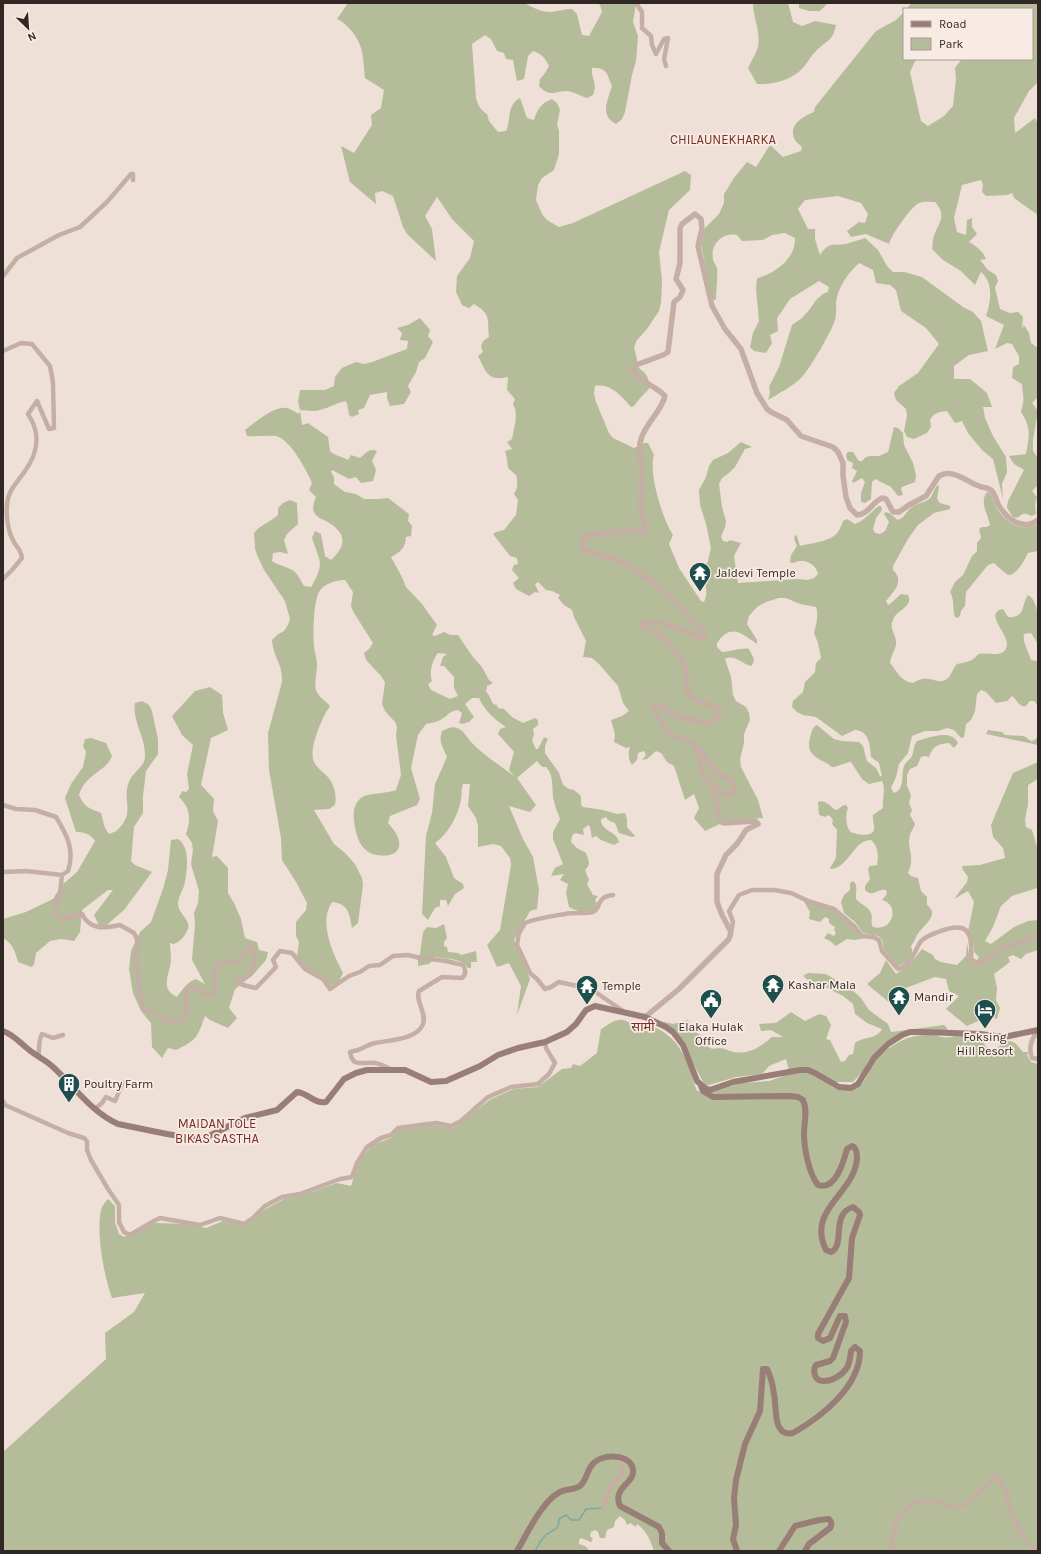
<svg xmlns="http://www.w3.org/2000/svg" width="1041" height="1554" font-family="Karla,'Noto Sans Devanagari',sans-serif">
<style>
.green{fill:#b5bc99;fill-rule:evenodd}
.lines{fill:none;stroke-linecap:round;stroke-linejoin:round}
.stream{stroke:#79a9a5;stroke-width:1.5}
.minor{stroke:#c5afa5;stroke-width:4.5}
.tertiary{stroke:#c5afa5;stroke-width:5.5}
.secondary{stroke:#987e76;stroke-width:6}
.labels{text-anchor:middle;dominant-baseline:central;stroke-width:3.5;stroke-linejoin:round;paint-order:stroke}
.poi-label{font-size:12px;fill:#312825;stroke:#f7ebe3;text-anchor:start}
.neighbourhood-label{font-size:13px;fill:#7a2d24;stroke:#f7ebe3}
</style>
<rect width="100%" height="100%" fill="#eee0d7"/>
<path class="green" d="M348 3H524C532 7 543 13 552 12 559 11 564 9 572 9L577 14 582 35 589 36 602 12 600 5 597 3H636L633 22 638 36 636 61 632 75 625 112 622 119 616 124C599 115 608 100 612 86 607 74 607 67 592 68 591 80 598 83 593 95L587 98C581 96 572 91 566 91 553 92 550 97 539 86L540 79 545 73 549 66C545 58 542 54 533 51L528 56 524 79 517 81 513 60 506 59 504 53 497 51 491 39 485 35 472 44 476 98C478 106 481 110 487 114L489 121 498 132 506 131C512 118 506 106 520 98L527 118 534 120C537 110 541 103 552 99L557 103 560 110 557 125 559 131V154L554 170 542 178 538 185 536 200 542 214 547 220 559 227 573 223 685 171 691 175 690 190 669 210 659 252 662 281 661 303 659 311 647 329 637 340 634 347 639 368C647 374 650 379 649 389L641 397 634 406 631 407C622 397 611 383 595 386L594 394 596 402 609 433 613 438 634 448 644 443H648L654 455C648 473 663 520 673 535L669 544 679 568 701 601 704 602C709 591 705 584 702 574L708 561 711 548 706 524 700 505 699 490 706 477 709 466 713 460 728 453 741 442 752 447 745 449 735 467 729 473 722 478 719 484 722 507 726 521 725 527 721 537 723 541 727 542 730 540 741 543 734 556 738 583 798 579 808 580 814 578 818 574C817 567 809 560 801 561 797 561 795 563 791 563L790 561 791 555 797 546 794 539 795 535 797 536 800 546C810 543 831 542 838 532 840 529 842 524 843 521L847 519 855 524C866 520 870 512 879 506H881L882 510 876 518 873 529 875 533 880 534 885 531 889 522 884 514 885 512 889 513 898 520C906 517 906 511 912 507 917 503 925 503 929 499 934 495 933 489 938 485L939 487 937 499 940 503 950 506V509L934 513 918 525 908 539 893 566V570C905 581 894 591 886 601L888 605 890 604 901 594 908 595C914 607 896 610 893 620 889 628 895 633 896 641 897 648 891 655 890 663 898 672 900 681 913 683 918 680 923 678 929 679 936 680 941 684 948 678 952 674 953 668 957 664 962 663 968 662 972 660 975 658 977 655 979 654 987 652 1005 659 1007 645 1008 633 983 613 1003 609L1008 617C1026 618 1021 605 1028 595 1041 602 1038 630 1038 644L1031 633 1024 634C1022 642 1029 652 1031 660L1038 661V706L1034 701H1030L1026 706C1019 708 1017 699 1012 696L1007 701 996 703 986 692 981 690 977 694 975 711 971 720 966 724 964 737 961 738 954 730 947 728 938 731H925L912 736 908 753 899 764 896 777 891 788 894 793C905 790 901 775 904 766 906 761 910 760 912 756 914 750 913 747 917 741 929 738 951 728 958 743L954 748 949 743C937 744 933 746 929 757L925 756 921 757 917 766 910 769 907 775V786L911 795 909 803 912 810 910 815 915 824C914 828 911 831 910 835 906 848 916 856 908 873L911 876 918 878 921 891 927 897V905C940 914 925 924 919 932 916 936 915 941 911 946 915 956 907 963 898 966L884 950 882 939 878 936 863 933 855 922 844 913 841 902 844 895 850 890V883L853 881C859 885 855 893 856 899 860 904 869 907 871 913 873 918 870 922 873 927 891 932 898 911 888 903 886 901 884 901 882 900L887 894 886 890C878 888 872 898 865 890V886L870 879 868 869 870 866 877 865C879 856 878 846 871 840 853 840 849 868 831 869L830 868 836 858 837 830 832 824 833 820 829 815 825 817 819 815 818 802C826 799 829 806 836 810 840 809 841 805 846 805L848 808C845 814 846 828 851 832 855 834 871 838 874 830 875 826 872 820 873 815L883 808C882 799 886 788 882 781L869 784 862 779 851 762C847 762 834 768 833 767 831 767 830 765 828 764 813 756 805 753 811 734 812 730 813 727 817 725L834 739 842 741 859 742 863 746 867 761 876 768 880 776H882L879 763 871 757C870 747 870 731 855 730L842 736 816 717 803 715 797 712 792 707 793 701 803 692 805 682 815 672 816 663 821 658 818 643 814 633C816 625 819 615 816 607L800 604 786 598H779L766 602 757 607 749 616 747 624 757 640V644C741 633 731 623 717 643V647L722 652C729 652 744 647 749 649L754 659 753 663 751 666C742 664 734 654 725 659L731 677 733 695 736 701 746 707 749 713 750 720 744 734V743L740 759 741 767 758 800 763 818 726 821 705 831 694 818 699 808 694 794 685 800 674 766 667 762 661 753 656 751 647 759 642 760 646 755 644 751 638 753 637 760 632 765C628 759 628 754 630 747L626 748 614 742 615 734 611 720 622 716 629 711 623 703 618 686 599 664 592 658 583 657 586 641 574 617 572 610 564 605 558 598 560 595 552 591 546 590 538 582 535 584 539 593 535 592 529 596 516 589 513 583 519 578 512 570 514 565 518 564 517 558 510 556 493 534 496 532 504 530 516 515 518 500 514 494C518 487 518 483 516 475L508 468 507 459 505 451 512 449 507 442 512 439C514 426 519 415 513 404L515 399 507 390 508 377C487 382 486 371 478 356L483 352 481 347 483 341 489 337C487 319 492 315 474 304L469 308 462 305 456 292 457 276 470 258 474 241 452 219 437 197 425 216 432 229 436 261 407 234 403 227 393 196 382 191 375 193 376 204 350 182 341 146 354 153 372 125 371 115 381 108 384 90 365 78C363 58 364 44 349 28 345 24 342 21 337 19Z
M753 3H788L793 22 802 26 815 21 836 25C833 41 827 40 816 51 811 56 807 63 803 68 792 80 772 85 757 84L748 68C751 61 756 54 758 47 761 32 753 18 753 3Z
M799 3H828L820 11H809L799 8Z
M911 3H1038V82L1029 91 1014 118 1015 133 1035 118 1038 124V215L1014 198 1012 193 1007 195 986 196 982 192 983 184 981 180 962 185 954 218 957 232 966 235 967 220 972 218V227L977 234 969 242C975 245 984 252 986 259L980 260 988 270 996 275 998 281 995 288 1000 309 1010 313 1018 312 1023 317 1022 329 1024 325 1029 333 1031 343 1038 348V400L1037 398 1032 403 1038 411 1033 440V451L1038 458V485L1032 491 1037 497 1035 505 1036 514 1032 516C1022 512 1025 513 1017 518L1013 517 1007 508 1008 501 1024 470 1014 464 1009 456 1026 454C1029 436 1032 429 1021 412 1025 398 1023 397 1022 384L1012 378 1013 367 1019 364V356L1012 344 1007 343 995 349 1004 325 986 316C991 301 994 283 981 272L975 285 961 271 943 260 932 249C933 246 932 243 933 240 936 225 949 217 935 202 931 202 923 201 919 203 910 208 892 234 889 244L866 234 851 237 847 231 859 222 865 223 868 214 861 203 838 196 805 200 798 209 808 229H815V239L820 255C830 241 831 246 846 244 852 242 859 240 865 238L878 250 887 266 893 272H904L922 277 963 307 973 312 981 321 988 351 969 355 954 366V379H970L987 393 992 407H983L985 418 993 436 1006 457 1007 472 1002 484 1003 499 993 459 982 450 968 433 962 421 955 423 947 411C938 412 934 413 930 420L931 427 927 433 914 439 907 437 904 431 907 416 906 409 896 400 894 393 899 386 918 373 939 344 926 328 901 311 896 290 890 285 876 283 873 270 859 263C849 272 838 287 836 302 836 309 837 316 834 323 829 335 810 369 801 378 792 387 779 393 768 400L770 393 769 387 779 367 792 325 802 318 810 309 816 300 823 294 828 292 829 287 819 281 790 299 777 318 778 331 770 335 772 343 766 353 754 351 750 347 753 333 759 321 756 289 757 278C775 274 796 258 795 238L785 233 772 235 763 240 742 241 737 235C723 232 710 244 713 259 713 262 716 265 717 268 718 275 716 292 716 300L712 299 701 244 705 228 719 214 724 203V194L734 178 747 162 756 167 770 145 783 157 801 151 802 147C799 144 793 140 793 134 792 122 805 116 814 112L815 107 876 31 896 20 904 12V59H916L910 72 921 121 928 126 944 116 953 106 956 79 955 68 962 59H1032V9H907Z
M420 318 430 330 428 336 433 342 425 358 419 362 416 372 408 386 411 392 404 404 390 406 387 398V392L370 395 364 408 358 410 359 414 352 417 349 415 347 403 345 401C336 403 329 408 320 410 314 412 307 410 300 410L302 425 308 423 328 437 330 451C335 456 341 456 348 460L351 455 360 458C366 453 369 448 377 451L372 461 376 470 373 481 361 483 356 477 349 479 332 470 331 472 334 477V484L345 492 356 494 364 499H379L388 498 409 514 408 521 412 526 411 536 406 537C406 548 400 552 391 557L402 577 406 587 422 604 437 625 432 635 435 636 444 632 450 635H458L473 657 482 667 489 680 493 683 487 686 486 692C491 695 490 702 495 705L496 704 498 708 504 709 512 717 523 723 535 718 538 720V725L533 729 534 734 532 741 536 749H538L544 737 548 739 545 746V753L559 773 563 785 569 789 574 790 581 796V805L583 807 603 810 617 814 625 813 627 819V827L635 836 632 837 619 833 615 823 608 820 606 817 601 819C600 831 617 831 619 842L614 845 601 840 596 836 592 838 590 827 588 825 583 829 584 835 575 833 572 836 571 842 577 848 586 853C588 860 592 864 585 870L589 880 587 884 593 895 598 896 595 900 597 903 595 909C586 913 578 912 569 907L566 893 568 884 560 880 564 874 551 876 555 868 563 864 553 839V832L560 819C558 813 555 807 554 801 551 789 555 776 546 767H542L537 761 517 778 536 805 530 812 509 806 523 839 533 857 539 890 537 909 530 911 514 940 530 979 517 1015 521 986 509 963 497 967 487 945 500 930 511 865 510 858 501 846 493 844 478 847V826L476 818 468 806 470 784H463C461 790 462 794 461 800 458 816 448 834 435 843L446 857 454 878 463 884 464 888 455 894 448 906 446 900H440V906L435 908 428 920 422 914 426 836 432 813 435 784 447 757C443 747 438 742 442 731 447 729 452 726 457 728 464 730 467 738 472 743 484 756 500 765 514 776L509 770 514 752 498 734 500 729 506 727C495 720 484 710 479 698H472L465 704 474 717 469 722 462 724 459 723 462 713 458 710C447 712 449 715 442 719 437 722 432 723 426 724L418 735 411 768 420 799 417 805 390 816 388 823C392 828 398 834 399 841 402 859 377 858 367 851 358 845 355 830 354 820 353 812 354 804 361 798 366 793 386 794 396 790L401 775 396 735 397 727 395 722 385 711 382 704 385 682 381 676 366 660 364 653 369 649 373 643 354 613 351 606 353 592 345 580C336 580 323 584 319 592 313 603 313 635 314 647 315 654 317 659 317 666 317 673 314 683 316 690 318 697 326 701 330 706 322 717 308 750 314 762 317 768 322 771 327 776 334 784 337 795 335 805L329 809 314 810 334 844 345 853 355 864 362 878 363 885 358 923 352 928C349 913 349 904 332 902 318 923 333 953 343 973L339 981 330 986 306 968 297 956 299 942 296 936V922L306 910 307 903 296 882 282 860 281 838 269 770 268 733 282 682C283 664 273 657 272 640L277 635 284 631 288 625 290 619 285 601 264 570 258 557 255 549 254 533C260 525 270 522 278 515V508L283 503 290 500 297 503 298 524 287 534 284 540 288 554 280 552 273 553 272 561C279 566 290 567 295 572 298 575 301 581 304 586L311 587C325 563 320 562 312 538L315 531 321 534 325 556 331 560C347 545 347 533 326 521 322 519 317 518 314 512 312 507 314 502 316 497L309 490 312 483C307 471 290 439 276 436 267 435 257 437 247 436L245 430C255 423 274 405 287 408 291 409 295 412 299 414L300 410 298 402 300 390H325L334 386 335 377 342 368 351 364 356 362 364 364 372 362 407 349 408 341 400 340 402 333 397 328 408 325ZM438 653 447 654 443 657 440 666H444L454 677V688L458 696 450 699 431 690 428 684 432 681C429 672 432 661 438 653Z
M894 427 898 428 903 433 904 445 913 463 916 475 915 482 902 487 901 489 903 495 898 496 891 487 875 479 872 482 871 499 865 503 861 502V493L865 482 862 478 853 483 852 481 857 471 852 468 853 463 847 460 846 454 848 452H853L859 461H862L866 457 870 456H879L888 452Z
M987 492 990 493C993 497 994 502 996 507 1005 522 1021 533 1038 524V551L1028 553C1025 559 1017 575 1009 575 1007 575 996 565 994 563L988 565 966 592 965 606 961 611 960 616 957 618 955 617C952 607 955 601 950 592L955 582 963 575 972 556 977 551V543L981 538 979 529 982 527H987L990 525C988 514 979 502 987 492Z
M210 687 222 695 223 713 228 730 211 738 201 785 214 799 213 811 218 821 212 857 217 856 228 868V893L234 903 241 919 245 938 257 942 259 950 268 952 266 960 253 975 235 989 229 1008 237 1018 228 1028 210 1020 205 1016C197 1038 197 1040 176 1050L168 1048 162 1058 152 1047 151 1023 141 1011 133 993 129 969 131 951 140 932 151 922 163 889 168 870 171 840 178 839C191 847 187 873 184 886 182 891 178 898 178 904 178 913 191 920 188 929 185 936 181 941 174 944L170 943C170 948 171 954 171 960 170 974 159 989 177 997 183 989 187 982 196 979L205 984 192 960 195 924 194 913 198 903 199 891 191 864 193 850 192 843 186 834C191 819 191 809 179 797L182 791 186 792 189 789 187 774 193 745 182 735 172 716 195 691Z
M142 701 149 705 152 711 158 739V754L146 771 143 796V813L134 827 131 861 135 865 152 872 124 910 101 930 94 915 113 890H108L82 910 80 932 74 941 61 939 50 941 36 953 34 965 31 967 18 962C15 951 13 944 3 938V919L26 912 53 899 61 886 77 872 95 841C90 834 85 832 76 832L65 798 71 784 83 767 86 752 83 746 85 739 91 738 106 743 112 756C106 772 86 773 79 795 85 808 89 808 101 813L105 828 109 834C115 832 117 831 121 826 134 811 122 798 129 782 133 771 146 767 145 754 145 737 132 720 135 703Z
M988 730 1002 732 1005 735 1024 736 1031 741 1035 740 1038 736V745L986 734Z
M1038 762V779L1028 785V804L1025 820 1026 827 1032 830 1038 850 1037 888 1012 896 1001 906 993 927 985 941 991 944 1014 927 1028 921 1038 920V950L1026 954 1021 959 1013 955 1008 957 1010 962 994 974 997 988 996 1000 1000 1008 997 1019 989 1016 967 1026 946 1009 959 996 949 991 946 979 935 977 895 992 891 1004 867 984 880 973 886 960 896 974 910 964 922 949 933 955 935 959 941 962 957 965 966 956 967 943 970 959 975 963 979 957 974 952 973 942 968 931 974 902 968 891 954 899 967 882 968 877 963 870 962 866 980 865 1005 858 1003 848 993 837 991 825 1013 773Z
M803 900 831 909 838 913 865 938 855 940 847 939 836 946 830 941 824 938 828 933 834 936 836 933 834 930 835 927 829 923V919L825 917 820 922 809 919 810 912Z
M444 924 447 938 444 942V946L447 947 448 952 458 953 461 955 476 951 477 962H471V968H468C463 958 446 959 435 957L429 964 418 966V956L420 954 423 932 427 927 436 928Z
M808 973 826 974 851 989 861 998 869 1010 888 1024 891 1032 944 1025 947 1028V1031H911L881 1048 869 1060 863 1071 853 1082H834L831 1086C840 1092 851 1091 860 1085 869 1079 868 1066 876 1059 893 1043 910 1033 934 1035 937 1035 939 1037 942 1037 946 1038 951 1037 955 1036 967 1035 981 1034 986 1047L996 1050 1004 1041C1016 1041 1015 1043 1023 1052H1029L1027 1055 1031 1062 1038 1064V1551H654C650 1540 647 1531 637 1524L636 1527 630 1523 627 1525 625 1520 620 1516 615 1521 614 1527 607 1530 605 1538H600L598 1532 595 1530 591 1532 590 1536 593 1539 591 1542 581 1538 579 1540V1544L585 1546 590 1551H3V1452L106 1359 105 1333 134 1312 145 1293 112 1298C104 1276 96 1233 101 1210 102 1206 105 1202 108 1199L115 1206V1222L119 1234 124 1237 155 1223 187 1224 206 1228 223 1221 244 1226 266 1209 284 1199 306 1194 337 1183 351 1186 359 1162 372 1145 391 1138 399 1130 434 1125 453 1128 491 1099 514 1089 538 1087 562 1069 571 1068 573 1064 580 1066 597 1053 601 1029C608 1025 615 1018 624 1020 627 1021 629 1023 632 1023 658 1023 677 1038 687 1062 691 1071 693 1082 697 1091L704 1092 743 1083 769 1081 790 1074 786 1059 769 1066 762 1074 736 1077 709 1085H705L696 1069 685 1045 660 1022H664L673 1024 688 1020 693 1029 701 1036 704 1044 712 1049C726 1047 723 1050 734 1052 748 1055 762 1046 772 1037H783L771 1030 761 1031 759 1024 776 1023 791 1012 805 1021 819 1014 826 1016 831 1025 826 1039 830 1040 841 1062 845 1061 849 1055 853 1054 855 1043C864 1036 876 1040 882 1029L867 1023 855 1014 853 1004 843 996 820 984 808 980 803 976Z"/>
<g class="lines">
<path class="stream" d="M535 1551C538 1546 541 1539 546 1535 553 1529 559 1531 559 1519L566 1515 571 1520H579L586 1509 602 1508"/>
<path class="minor" d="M636 3 642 12V28L651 36 652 45 656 54 664 39 668 38 664 59 666 66
M3 276 17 258 59 235 80 227 107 202 131 174H133V180
M3 351 21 343 32 344 50 366 53 383 54 428 49 429 37 401 28 414C41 433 38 453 25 471 17 483 7 491 7 506 6 517 8 532 14 542 18 550 20 547 22 558L12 570 3 579
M3 805 16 809 35 810 56 817C67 835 75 850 68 871L62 875 26 871 3 872
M62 875 60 894 54 914 55 915 64 919 82 914C84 917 85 920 88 922 97 930 110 927 120 925L134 933 137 939 136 965 143 1007C147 1013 151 1010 156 1013 160 1014 162 1018 164 1021H180L187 1014 186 989 196 988 209 995 213 994 216 988 214 976 217 964C224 962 231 963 237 961 243 958 246 950 251 947 258 955 253 965 250 975L236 981 243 985 256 988 276 967 273 960 280 951 292 953 305 969 323 979 330 989 349 976 360 972 369 966 380 965 393 956 408 955 420 958 446 961 463 965C466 969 466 975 462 978L442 977 419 991C415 1002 427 1012 423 1024 417 1040 389 1040 375 1043 369 1044 364 1048 358 1050 355 1051 352 1051 350 1052 353 1069 363 1061 375 1063 381 1064 386 1067 390 1069
M613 895C595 897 602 908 593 912 587 914 573 912 565 914 553 916 537 918 525 923L519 933 517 945 530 973 537 979 545 989 551 987 559 982 591 989 623 1011
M731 932 733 922 729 911 739 895 752 890H774L791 893 808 901 834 909 854 926 862 936 873 937 879 940 882 951 898 969C912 965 914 951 921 941 925 937 933 934 938 932 967 921 973 930 971 959L977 963C988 962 993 954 1002 948 1007 945 1011 945 1017 944 1025 942 1029 936 1038 937
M1033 1031 1035 1035C1030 1043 1029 1049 1032 1058L1038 1059
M38 1057C40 1049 38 1040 42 1034L53 1038 63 1035
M3 1101 5 1105 68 1133 84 1138 87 1141V1150L91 1160 108 1189 119 1205V1222L124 1232 130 1235 152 1222 160 1218 200 1225 220 1218 244 1224 253 1218 265 1206 282 1197 300 1194 340 1179 352 1177 357 1163 367 1147 381 1138 391 1135 398 1128 436 1123 451 1126 461 1121 488 1097 511 1087 538 1084 549 1074 555 1063 546 1048 545 1042
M95 1109 102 1103 106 1097 115 1101 123 1082
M603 1507C611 1488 607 1488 623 1473L622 1458
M891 1551V1547L898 1517 916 1501C922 1501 927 1500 932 1501 939 1502 946 1506 953 1507 965 1509 987 1486 994 1476L998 1478 1006 1491 1010 1511 1021 1532 1025 1540 1036 1551"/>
<path class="tertiary" d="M698 748 717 772 732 782 735 789 732 795H727L713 787
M645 1017 679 989 729 939 731 932 722 915 717 902V874L726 855 737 844 746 830 758 824 755 821 724 823 721 822 713 787 703 774 696 746 690 742 672 735 664 727 654 709 655 705 664 707 672 715 710 724 720 712 718 708 691 698 687 690 685 667 679 655 659 634 643 627V624C655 617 689 633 702 638L705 636 701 629 664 591 624 562 585 550 582 546 584 537 602 533 626 531 644 532 645 530C646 523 642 518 641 512 639 496 642 487 642 472 642 461 637 450 641 439 646 423 661 412 665 396 656 386 642 383 633 372L636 365 663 355 668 352 674 302 680 297 683 290 676 279 680 263V228L682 224 695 214 701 219 702 229 698 246 712 306 725 329 741 349 757 393 767 409 771 412 787 420 801 436 833 447 838 452 843 463V476L846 497 850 508 857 515C869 514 872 502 882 498L886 499 893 512H899L909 505 926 496 939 476C953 468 967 482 979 486 983 488 987 487 991 490 995 494 996 499 998 504 1006 518 1022 532 1038 520"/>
<path class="secondary" d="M3 1031C14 1035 19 1042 28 1049 36 1056 46 1060 53 1067 74 1086 91 1112 118 1124L167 1134 198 1139 209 1136 245 1118 277 1110 297 1092C308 1093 314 1104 326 1102L344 1079 356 1073 367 1070H405L431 1082 446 1081 480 1066 498 1055 518 1048 545 1042 567 1032 576 1024 586 1010 595 1006 645 1017 666 1027 673 1032 683 1045 697 1081 705 1088 710 1090 733 1082 800 1070H808L815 1073 839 1087 851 1088 858 1084 874 1058 888 1044 902 1035 910 1032H923L980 1034 1004 1037 1038 1030
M701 1086 703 1091 713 1097 789 1096 798 1097 803 1100C808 1111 804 1122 804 1134 804 1148 809 1174 818 1185 836 1191 844 1160 847 1149L852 1146 854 1147C857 1150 857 1154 857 1158 855 1194 806 1209 826 1250L831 1252C846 1245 830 1214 853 1207L859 1212 860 1215 852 1238 849 1278 818 1334V1338L823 1341 830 1338 840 1316H845L846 1322 833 1358 830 1361 816 1365C812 1371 815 1381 823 1381 831 1382 842 1375 846 1369 850 1364 850 1357 851 1351L855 1347 860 1351C860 1387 821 1417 793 1433 772 1438 777 1406 774 1394 773 1386 771 1377 767 1369H763L760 1411 745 1444 736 1480 734 1498 736 1525 733 1539 737 1551
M517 1551C527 1534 542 1501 560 1492 566 1489 574 1490 580 1486 586 1481 587 1471 592 1465 600 1454 626 1453 632 1466 639 1483 611 1486 620 1506L659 1527 662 1533V1543L669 1551
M779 1551 795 1526 819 1520 829 1519C832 1522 832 1525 830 1528L809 1544 805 1551"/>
</g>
<defs>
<g id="temple-pin" transform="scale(1.15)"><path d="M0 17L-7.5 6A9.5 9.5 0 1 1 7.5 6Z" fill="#1e4f4c" stroke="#f7ebe3"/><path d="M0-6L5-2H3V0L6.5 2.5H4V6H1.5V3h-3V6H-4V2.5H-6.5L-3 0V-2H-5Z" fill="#fff"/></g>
<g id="civic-pin" transform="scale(1.15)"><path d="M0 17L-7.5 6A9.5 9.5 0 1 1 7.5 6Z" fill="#1e4f4c" stroke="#f7ebe3"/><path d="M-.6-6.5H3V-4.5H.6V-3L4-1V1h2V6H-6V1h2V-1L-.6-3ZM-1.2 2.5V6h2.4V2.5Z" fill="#fff"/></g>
<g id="hotel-pin" transform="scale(1.15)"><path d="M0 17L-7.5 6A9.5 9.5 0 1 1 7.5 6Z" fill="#1e4f4c" stroke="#f7ebe3"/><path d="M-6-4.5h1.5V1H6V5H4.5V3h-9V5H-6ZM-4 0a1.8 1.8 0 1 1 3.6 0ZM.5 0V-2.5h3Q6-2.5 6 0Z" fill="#fff"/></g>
<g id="building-pin" transform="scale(1.15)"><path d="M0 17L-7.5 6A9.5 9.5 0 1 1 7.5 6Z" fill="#1e4f4c" stroke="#f7ebe3"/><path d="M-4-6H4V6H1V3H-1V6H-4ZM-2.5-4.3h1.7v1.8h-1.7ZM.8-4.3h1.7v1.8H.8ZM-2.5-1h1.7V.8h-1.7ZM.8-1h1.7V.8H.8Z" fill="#fff"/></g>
</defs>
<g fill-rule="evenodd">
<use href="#temple-pin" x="700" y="573"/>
<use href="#temple-pin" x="773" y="985"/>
<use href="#temple-pin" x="587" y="986"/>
<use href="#temple-pin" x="899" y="997"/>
<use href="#civic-pin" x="711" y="1000"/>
<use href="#hotel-pin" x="985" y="1010"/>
<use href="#building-pin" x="69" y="1084"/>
</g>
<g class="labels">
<g class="poi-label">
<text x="716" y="573">Jaldevi Temple</text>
<text x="788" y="985">Kashar Mala</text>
<text x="602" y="986">Temple</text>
<text x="914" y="997">Mandir</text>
<text x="711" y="1027" text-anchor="middle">Elaka Hulak<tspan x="711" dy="14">Office</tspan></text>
<text x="985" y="1037" text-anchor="middle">Foksing<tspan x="985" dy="14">Hill Resort</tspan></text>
<text x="84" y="1084">Poultry Farm</text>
</g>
<g class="neighbourhood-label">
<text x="723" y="139">CHILAUNEKHARKA</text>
<text x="643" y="1026">सामी</text>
<text x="217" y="1123">MAIDAN TOLE<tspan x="217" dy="15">BIKAS SASTHA</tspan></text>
</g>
</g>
<rect width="1041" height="1554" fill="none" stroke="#312825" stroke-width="8"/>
<rect x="903" y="8" width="130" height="52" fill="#f7ebe3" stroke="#a89d97"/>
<rect x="911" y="21" width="20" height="6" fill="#987e76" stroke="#a89d97"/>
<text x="939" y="28" font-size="12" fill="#312825">Road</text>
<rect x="911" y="38" width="20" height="12" fill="#b5bc99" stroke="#a89d97"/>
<text x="939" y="48" font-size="12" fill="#312825">Park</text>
<g transform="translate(28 28) rotate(155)" stroke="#f7ebe3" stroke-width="3" paint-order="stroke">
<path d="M0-3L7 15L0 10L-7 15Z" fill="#312825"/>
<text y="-6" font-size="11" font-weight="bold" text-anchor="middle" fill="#312825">N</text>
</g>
</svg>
